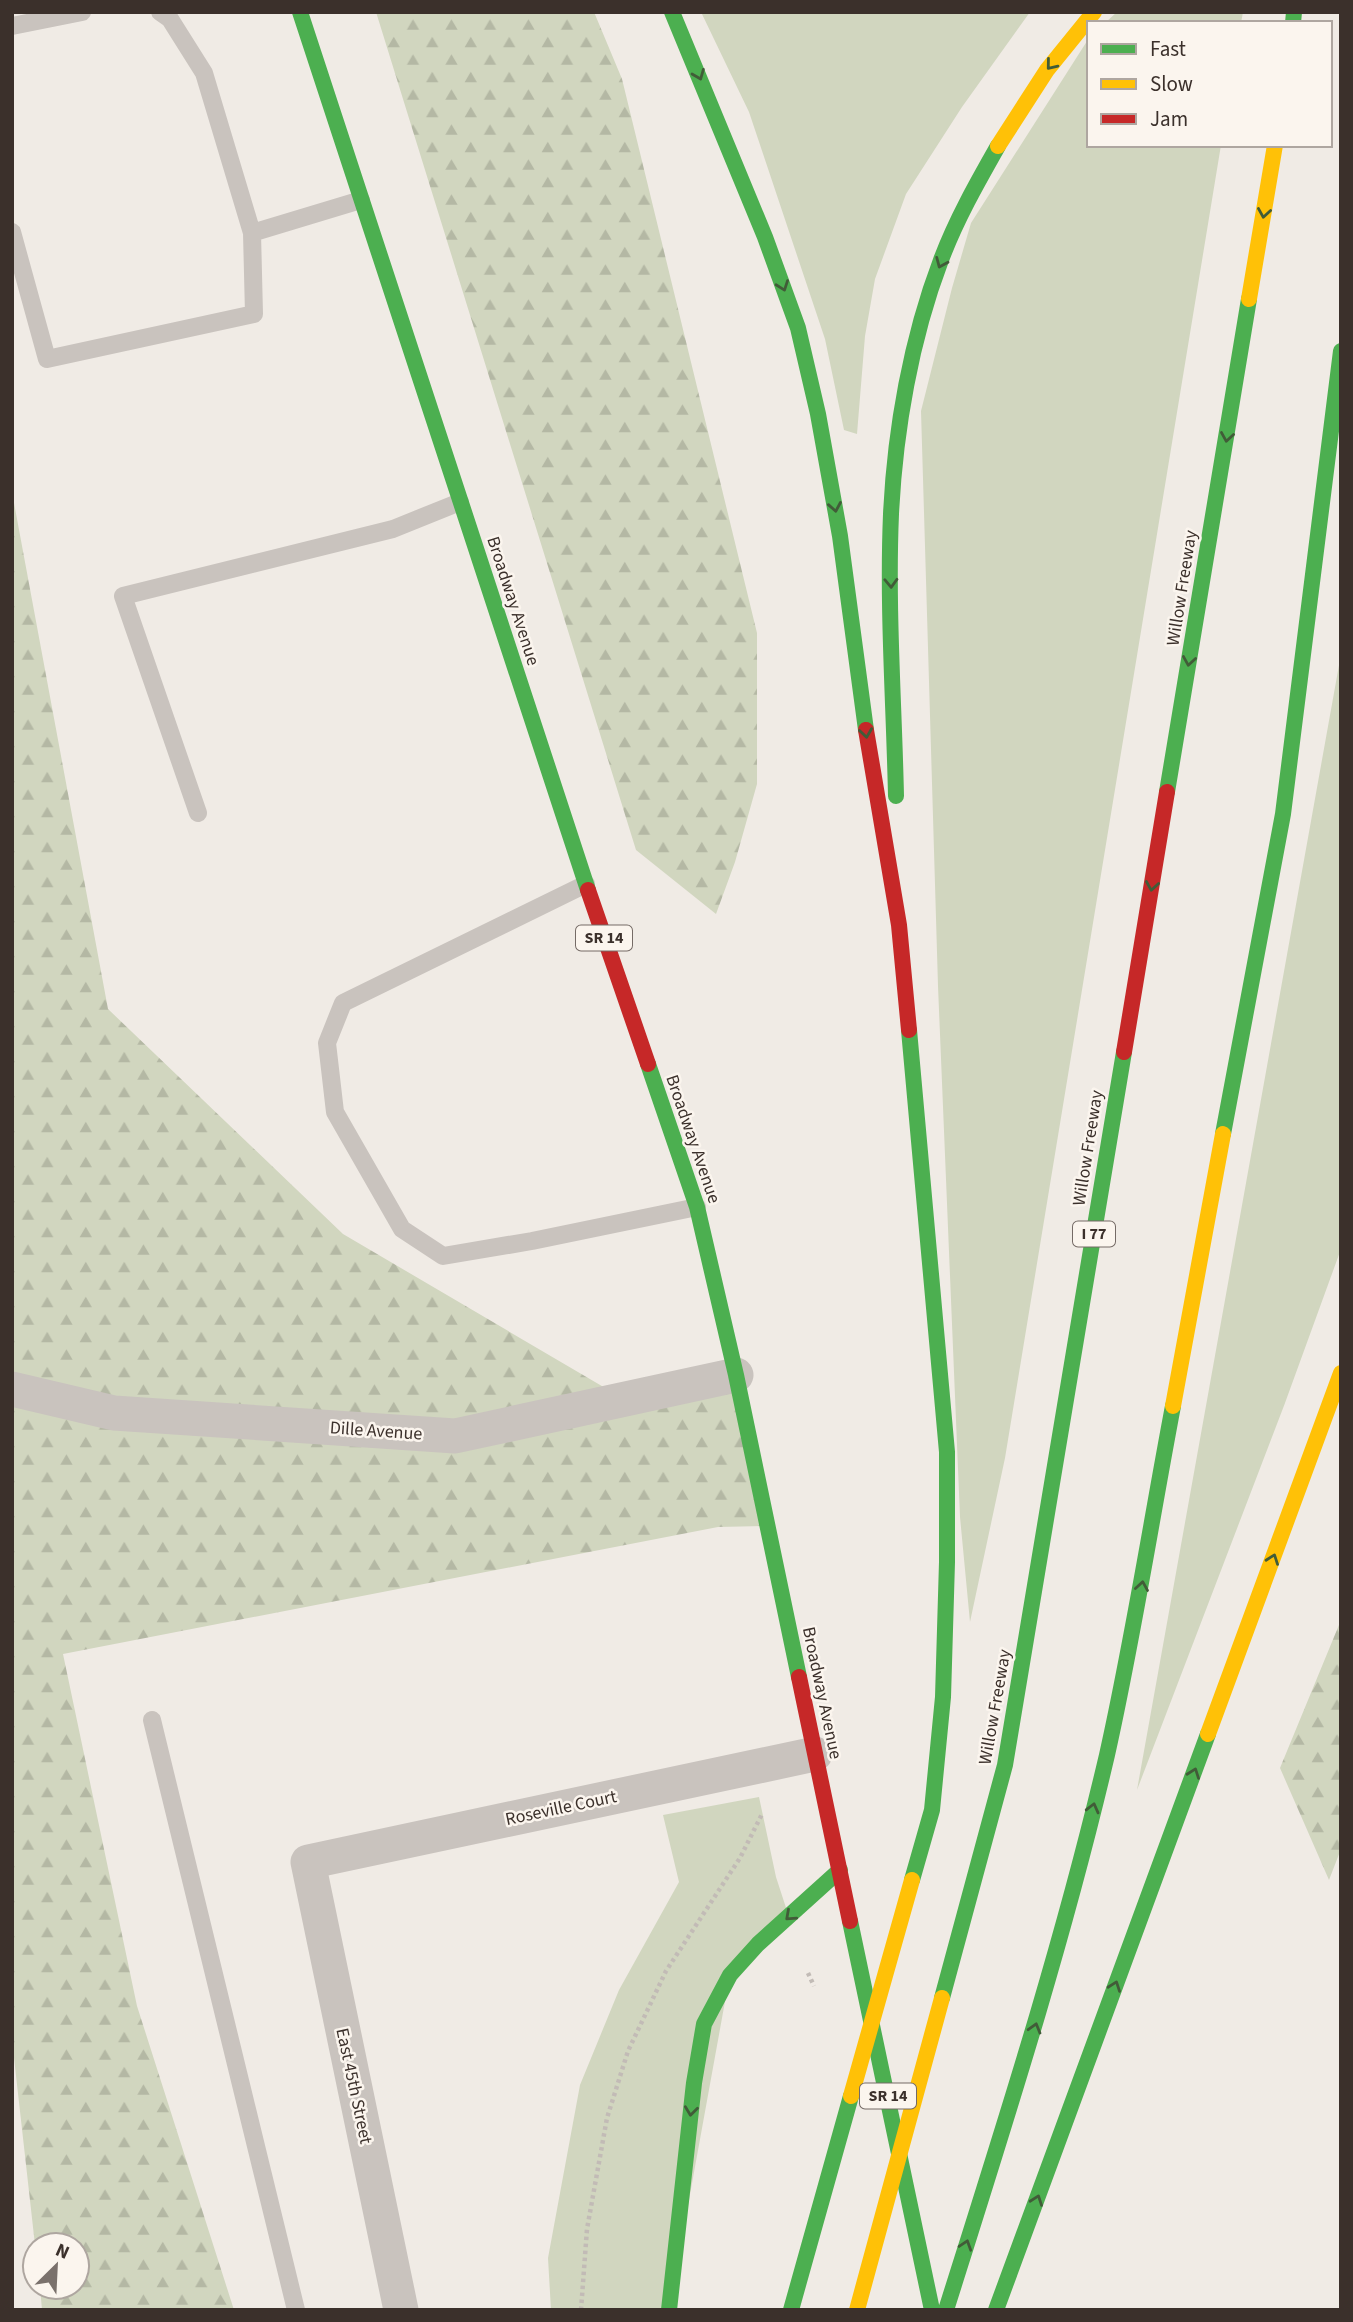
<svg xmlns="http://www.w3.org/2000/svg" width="1353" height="2322" font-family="'Source Sans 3',sans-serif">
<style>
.green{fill:#d1d6bf}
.forest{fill:url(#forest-firs)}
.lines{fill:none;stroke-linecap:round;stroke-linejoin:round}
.path{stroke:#c2bbb6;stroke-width:4.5;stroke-dasharray:3.5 3.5;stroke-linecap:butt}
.lane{stroke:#c9c3be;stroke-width:18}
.street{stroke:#c9c3be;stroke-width:35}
.fast{stroke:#4caf50;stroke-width:16}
.slow{stroke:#ffc107;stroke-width:16}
.jam{stroke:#c62828;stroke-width:16}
.oneway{stroke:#415c38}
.labels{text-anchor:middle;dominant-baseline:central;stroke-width:5;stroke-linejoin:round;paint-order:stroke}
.shield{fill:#fbf5ee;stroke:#756b66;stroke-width:2}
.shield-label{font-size:16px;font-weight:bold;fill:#3b302b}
.street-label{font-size:18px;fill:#3b302b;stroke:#fbf5ee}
</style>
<defs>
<pattern id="forest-firs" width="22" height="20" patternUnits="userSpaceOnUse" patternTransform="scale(1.75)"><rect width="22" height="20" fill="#d1d6bf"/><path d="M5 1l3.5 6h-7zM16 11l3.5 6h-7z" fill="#b4b8a4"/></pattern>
</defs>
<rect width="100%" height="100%" fill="#f0ebe5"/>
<path class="green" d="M701 12H1030L962 107 906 194 875 279 865 336 857 434 844 430 825 339 749 112Z
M1117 12H1243L1241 23H1105Z
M1089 38V145H1221L1005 1458 970 1622 960 1517 938 986 921 411 952 288 971 223Z
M1341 654V1249L1285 1403 1137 1790Z
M759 1797 776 1877 789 1917 730 1974 669 2310H551L548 2258 580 2085 619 1990 679 1882 663 1815Z"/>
<path class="forest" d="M376 12H594L622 79 757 633V784L735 862 716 914 636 850Z
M12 492 108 1009 343 1234 624 1399 736 1375 767 1526 718 1527 63 1654 137 2006 234 2310H42L40 2287H77V2245H35L12 2040Z
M1341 1620V1849L1329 1880 1280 1768Z"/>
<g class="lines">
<path class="path" d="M808 1973 814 1986
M581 2310 587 2229 607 2118 628 2051 666 1971 740 1858 762 1814"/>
<path class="lane" d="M12 26 82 12
M12 232 47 359 254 314 252 233 204 73 170 19 160 12
M252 233 361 200
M198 813 123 596 393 529 460 502
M586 884 343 1003 327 1043 335 1112 402 1229 443 1256 532 1241 697 1207
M152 1720 296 2310"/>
<path class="street" d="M12 1389 114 1413 455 1436 736 1375
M401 2310 308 1862 815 1754"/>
<path class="fast" d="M300 12 588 890
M672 12 765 237 798 328 818 414 840 536 866 730
M1293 23 1294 12
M1167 792 1249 299
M896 796C894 702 887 608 891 514 895 430 911 339 941 260 956 220 977 183 998 146
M909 1030 947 1452V1562L943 1697 932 1810 912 1880
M648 1064 697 1207 736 1375 799 1677
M1223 1134 1283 814 1341 351
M850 1921 932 2310
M942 1998 1005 1765 1124 1052
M669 2310 694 2083 704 2024 730 1975 758 1944 840 1870
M791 2310 851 2096
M946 2310C1004 2126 1063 1943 1107 1755 1133 1639 1151 1522 1173 1406
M996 2310 1208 1734"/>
<path class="slow" d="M998 146 1047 70 1094 12
M1249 299 1275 145
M1173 1406 1223 1134
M1208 1734 1341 1373
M851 2096 912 1880
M857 2310 942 1998"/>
<path class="jam" d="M866 730 899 925 909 1030
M588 890 648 1064
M1124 1052 1167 792
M799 1677 850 1921"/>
</g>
<defs><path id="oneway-chevron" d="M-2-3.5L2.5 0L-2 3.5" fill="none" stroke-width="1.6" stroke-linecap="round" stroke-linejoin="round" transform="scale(1.75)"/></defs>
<g class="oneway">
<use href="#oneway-chevron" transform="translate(1051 65) rotate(129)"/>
<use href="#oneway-chevron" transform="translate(699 75) rotate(68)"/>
<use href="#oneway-chevron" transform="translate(1264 213) rotate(99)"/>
<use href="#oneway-chevron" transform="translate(941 263) rotate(113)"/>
<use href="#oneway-chevron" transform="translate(783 286) rotate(70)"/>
<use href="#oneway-chevron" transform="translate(1227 437) rotate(99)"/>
<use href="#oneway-chevron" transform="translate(835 507) rotate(80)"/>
<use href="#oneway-chevron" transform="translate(891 583) rotate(88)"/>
<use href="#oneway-chevron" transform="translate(1189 661) rotate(99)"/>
<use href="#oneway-chevron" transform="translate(866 733) rotate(82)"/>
<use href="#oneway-chevron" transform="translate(1152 886) rotate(99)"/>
<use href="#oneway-chevron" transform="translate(1273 1559) rotate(-70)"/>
<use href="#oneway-chevron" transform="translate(1142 1586) rotate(-81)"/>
<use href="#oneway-chevron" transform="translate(1194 1773) rotate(-70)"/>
<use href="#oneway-chevron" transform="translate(1093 1808) rotate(-76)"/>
<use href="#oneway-chevron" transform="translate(790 1916) rotate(138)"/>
<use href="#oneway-chevron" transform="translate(1115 1986) rotate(-70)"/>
<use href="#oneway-chevron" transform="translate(1035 2028) rotate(-74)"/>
<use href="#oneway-chevron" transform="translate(691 2111) rotate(97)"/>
<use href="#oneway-chevron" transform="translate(1037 2200) rotate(-70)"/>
<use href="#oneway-chevron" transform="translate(966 2245) rotate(-72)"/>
</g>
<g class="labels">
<g class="shield">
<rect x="576" y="925.5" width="56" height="25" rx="5"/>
<rect x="1073" y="1221.5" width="42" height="25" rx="5"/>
<rect x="860" y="2083.5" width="56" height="25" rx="5"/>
</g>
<g class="shield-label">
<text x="604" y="938">SR 14</text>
<text x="1094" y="1234">I 77</text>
<text x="888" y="2096">SR 14</text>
</g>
<g class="street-label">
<text transform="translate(1182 588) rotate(-81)">Willow Freeway</text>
<text transform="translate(513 601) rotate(72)">Broadway Avenue</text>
<text transform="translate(693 1139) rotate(71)">Broadway Avenue</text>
<text transform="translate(1088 1148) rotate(-81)">Willow Freeway</text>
<text transform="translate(376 1431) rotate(4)">Dille Avenue</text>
<text transform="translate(822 1693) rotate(78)">Broadway Avenue</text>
<text transform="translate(995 1707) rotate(-80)">Willow Freeway</text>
<text transform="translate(561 1808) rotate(-12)">Roseville Court</text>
<text transform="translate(354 2086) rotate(78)">East 45th Street</text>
</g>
</g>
<rect width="1353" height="2322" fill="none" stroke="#3b302b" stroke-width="28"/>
<rect x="1087" y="21" width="245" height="126" fill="#fbf5ee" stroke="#aea6a0" stroke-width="2"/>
<rect x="1101" y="44" width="35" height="10" fill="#4caf50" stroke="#aea6a0" stroke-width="2"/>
<text x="1150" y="56" font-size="21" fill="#3b302b">Fast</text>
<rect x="1101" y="79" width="35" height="10" fill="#ffc107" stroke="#aea6a0" stroke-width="2"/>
<text x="1150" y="91" font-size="21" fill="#3b302b">Slow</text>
<rect x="1101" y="114" width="35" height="10" fill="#c62828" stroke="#aea6a0" stroke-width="2"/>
<text x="1150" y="126" font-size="21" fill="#3b302b">Jam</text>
<g transform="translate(56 2266) rotate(24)"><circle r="33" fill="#fbf5ee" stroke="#aea6a0" stroke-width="2"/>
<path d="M0-5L12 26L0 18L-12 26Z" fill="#7a716c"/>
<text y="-10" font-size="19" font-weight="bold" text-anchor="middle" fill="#3b302b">N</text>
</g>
</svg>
